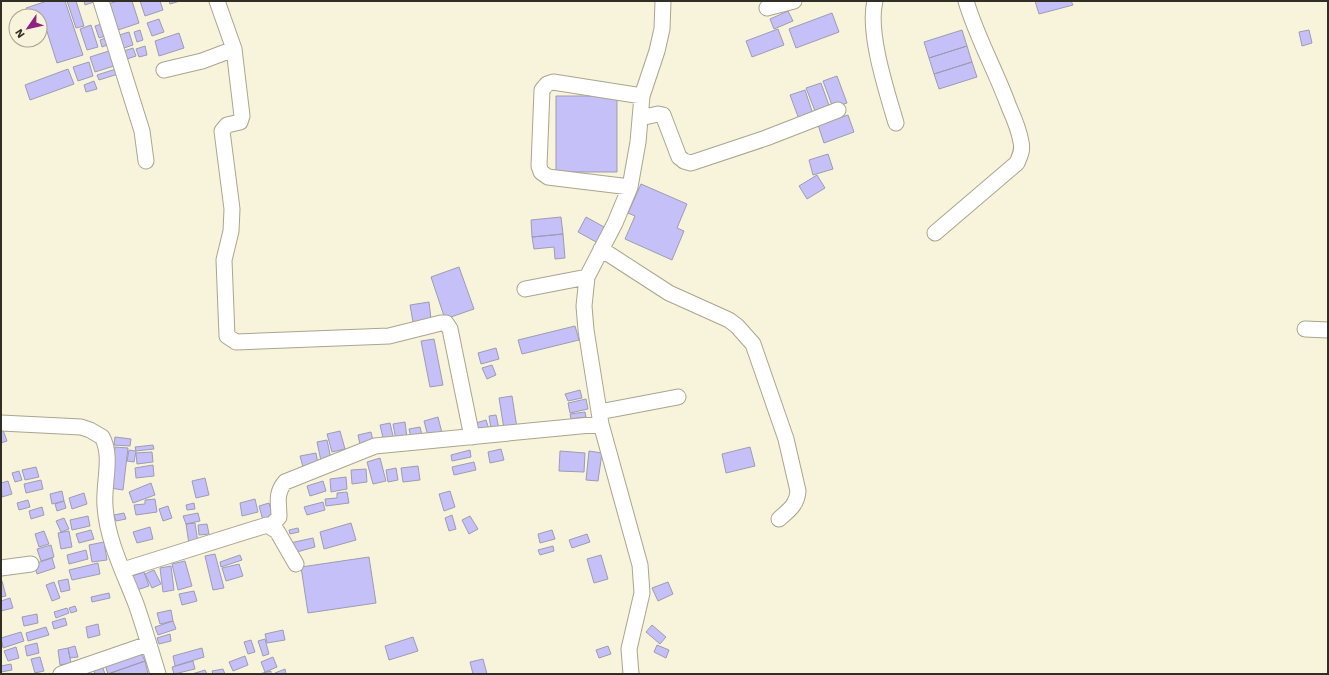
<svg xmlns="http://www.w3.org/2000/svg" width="1329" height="675" font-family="'Work Sans',sans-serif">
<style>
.building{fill:#c5c0f8;stroke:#9d9cb2}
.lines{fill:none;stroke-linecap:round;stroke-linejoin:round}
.minor-casing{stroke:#a9a58e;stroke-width:17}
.minor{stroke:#fff;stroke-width:15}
</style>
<rect width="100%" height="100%" fill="#f8f4db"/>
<path class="building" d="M47 1H65L83 55 57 63 42 16H28L26 8Z
M67 1H76L84 26 76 28Z
M84 1H97L85 5Z
M117 1H132L139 23 112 32 103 6Z
M140 1H160L163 10 145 16Z
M169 1H180L170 4Z
M1035 1H1071L1073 5 1039 14Z
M788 11 793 21 774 29 770 19Z
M832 13 839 32 796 48 789 29Z
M159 19 164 32 152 36 147 23Z
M105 23 108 35 99 38 95 26Z
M91 25 98 47 87 50 80 29Z
M778 29 784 45 752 57 746 41Z
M140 30 143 40 137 42 134 32Z
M962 30 967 46 929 58 924 42Z
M1309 30 1312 43 1302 46 1299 32Z
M129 32 133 45 121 49 116 36Z
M179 33 184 48 159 56 155 41Z
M108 37 110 44 102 47 100 40Z
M145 46 147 55 139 57 136 49Z
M967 46 972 62 934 74 929 58Z
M133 48 136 56 124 60 121 52Z
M112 50 117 65 95 72 90 57Z
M89 62 93 76 78 81 73 67Z
M972 62 977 77 939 89 934 74Z
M68 69 74 84 30 100 25 85Z
M116 69 118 74 99 80 97 75Z
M837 76 847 103 833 108 823 81Z
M94 81 97 89 86 92 84 85Z
M821 83 831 111 817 116 806 88Z
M805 90 814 117 800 122 790 95Z
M556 96H617V172H556Z
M848 115 854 132 824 143 818 125Z
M828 154 833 169 813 175 809 160Z
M817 175 825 188 807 199 799 186Z
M641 184 687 204 677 228 684 231 672 260 625 239 635 216 628 213Z
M561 217 563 234 532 237 531 220Z
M586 217 606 228 598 243 578 232Z
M563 234 565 258 555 259 554 247 534 249 532 237Z
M459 267 474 309 445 319 431 277Z
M429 302 431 319 413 322 410 305Z
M575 326 579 340 522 354 518 340Z
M434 339 443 385 430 387 421 341Z
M496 348 499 359 481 364 478 353Z
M492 365 496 375 487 379 482 368Z
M580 390 582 398 568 401 565 394Z
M512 396 517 428 504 429 499 398Z
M586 399 588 409 570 413 568 403Z
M585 412 586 417 571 419 570 414Z
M496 415 500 433 492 435 489 416Z
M438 417 442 433 428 436 424 421Z
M486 420 489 429 479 433 476 423Z
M405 422 407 438 396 440 393 424Z
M390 423 394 440 384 442 380 425Z
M420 427 422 435 411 438 409 429Z
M3 430 7 441 1 443V431Z
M340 431 345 449 332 452 327 434Z
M371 432 374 445 361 449 358 435Z
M115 437 131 439 130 446 114 445Z
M327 440 331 459 321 461 317 442Z
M153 445 154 449 136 451 135 447Z
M115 447 128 448 123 490 110 488Z
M750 447 755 466 726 473 722 454Z
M501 449 504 460 490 463 488 452Z
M129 450 136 451 134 462 127 461Z
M470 450 471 457 452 461 451 455Z
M560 451 585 453 584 472 559 471Z
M589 451 602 453 598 481 586 480Z
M152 452 153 462 137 464 136 453Z
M316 453 318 464 303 467 300 456Z
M380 458 386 481 373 484 367 462Z
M474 462 476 470 454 475 452 467Z
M153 465 154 476 136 478 135 468Z
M418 466 420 480 403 482 401 468Z
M36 467 39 477 25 480 22 470Z
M396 468 398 480 388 482 386 470Z
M366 469 367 482 352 484 351 470Z
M19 471 22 480 15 482 12 473Z
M346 477 347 489 331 492 330 479Z
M205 478 209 495 196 498 192 481Z
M41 480 43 489 26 493 24 484Z
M8 481 12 494 2 497 1 483Z
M323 481 326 491 310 496 307 486Z
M151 483 155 495 133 503 129 492Z
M62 491 64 501 52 504 50 494Z
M450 491 455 507 444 511 439 494Z
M347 492 349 503 326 506 325 499 337 498V493Z
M84 493 87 504 72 509 69 498Z
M155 499 157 512 136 515 134 505 145 504V500Z
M255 499 258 512 242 516 240 503Z
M28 500 30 507 19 510 17 503Z
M64 501 66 508 57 511 55 504Z
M323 502 325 510 307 515 304 507Z
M194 503 195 509 187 510 186 505Z
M269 503 274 521 264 524 259 506Z
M168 506 172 518 163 521 159 509Z
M42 507 44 515 31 519 29 511Z
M124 513 126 519 116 521 114 515Z
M198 513 200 521 186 524 183 516Z
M452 515 456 529 449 531 445 518Z
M88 516 90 526 72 530 70 520Z
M470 516 478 529 469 534 462 520Z
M64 518 69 529 61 532 56 521Z
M195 523 198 543 189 544 186 524Z
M351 523 356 540 324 549 320 532Z
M207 524 209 534 199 535 198 525Z
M150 527 153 539 137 543 133 532Z
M298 528 299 532 290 534 289 530Z
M91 530 94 539 79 543 76 534Z
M552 530 555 539 540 543 538 534Z
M44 531 49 544 39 547 35 534Z
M69 531 72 547 61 549 58 533Z
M587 534 590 542 572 548 569 540Z
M313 538 315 547 293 553 290 543Z
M104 542 107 560 92 562 89 545Z
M51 545 54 557 41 561 37 549Z
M553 546 554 551 540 555 538 550Z
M86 550 88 559 69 564 67 555Z
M215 554 224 588 213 590 205 556Z
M240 555 242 560 221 567 220 562Z
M601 555 608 579 594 583 587 559Z
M369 557 376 603 308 613 301 567Z
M52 558 55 568 37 574 34 564Z
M185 561 192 586 178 590 172 564Z
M98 563 100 574 72 580 69 570Z
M239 564 243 576 226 581 222 568Z
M171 566 174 590 163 592 160 568Z
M154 570 161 584 152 588 145 574Z
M144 572 149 586 137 590 132 576Z
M68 579 70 590 61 592 58 581Z
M1 581H2L6 596 1 597Z
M54 582 60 598 52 601 46 585Z
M668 582 673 594 658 601 652 588Z
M194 591 197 601 182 605 179 594Z
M109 593 110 598 92 602 91 597Z
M10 598 13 608 1 611V601Z
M75 606 77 611 71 613 69 608Z
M67 608 69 613 56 618 54 612Z
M171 610 173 621 160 624 157 613Z
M37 614 38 623 24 626 22 617Z
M65 618 67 625 54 629 52 622Z
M173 621 176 629 158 635 155 627Z
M98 624 100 635 88 638 86 627Z
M652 625 666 637 660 644 646 632Z
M46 627 49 635 28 641 26 633Z
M283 630 285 640 267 643 265 634Z
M21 632 24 641 3 648 1 638Z
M170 634 171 641 159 644 157 638Z
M413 637 418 651 389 660 385 646Z
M265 639 269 654 263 656 258 641Z
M251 640 255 652 248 654 244 642Z
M37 643 39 653 27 656 25 646Z
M657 645 669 650 666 658 654 652Z
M75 646 78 657 70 658 68 648Z
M608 646 611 654 599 658 596 650Z
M16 647 19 658 8 661 4 651Z
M68 648 71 663 60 665 58 650Z
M202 648 204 657 175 666 173 656Z
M141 652 145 661 108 674 105 665Z
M245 656 248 665 233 671 229 662Z
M40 657 44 671 35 673 31 659Z
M273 657 277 667 265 672 261 662Z
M483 659 487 674H473L470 662Z
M145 661 148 674H108Z
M193 661 195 669 174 674 172 667Z
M11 664 12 670 1 672V666Z
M102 665 105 674H95L93 669Z
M223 669 225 674H213L212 671Z
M285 669 286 674H275V673Z
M205 670 207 674H192Z
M271 671V674H259Z"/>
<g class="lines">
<g class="minor-casing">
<path id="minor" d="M101 1 142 131 146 161
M217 1 234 49 242 116 240 122 227 125 222 131 232 209 231 231 224 260 227 336 236 342 389 336 441 323H446L450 329 472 437
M875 1C867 32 887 92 896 123
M767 8 794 1
M164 70 202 61 234 49
M640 118 658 114 663 115 679 157 684 161 691 163 766 138 838 110
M630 187 548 177 541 172 539 166 542 90 547 84 553 82 642 96
M935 233 1017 163C1020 156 1023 150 1021 142 1019 130 1014 118 1009 107 996 71 977 38 966 1
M601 249 669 293 729 320 737 326 753 344 786 439 798 491C797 505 789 510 779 519
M525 289 587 277
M1305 329 1328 330
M599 412 678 397
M1 423 81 427 90 430 102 437C113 456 103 484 105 506 107 540 124 573 136 604 144 627 151 651 158 674
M271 526 279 517C279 503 275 494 285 482L375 446 601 424
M1 568 31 564
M123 570 267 525 277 531 296 564
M61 674 148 644
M631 674 629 649 642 593 640 565 601 424 586 330 584 306 587 277 615 223 630 187 638 142 642 96 657 51 662 29 663 1"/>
</g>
<use href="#minor" class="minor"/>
</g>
<rect width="1329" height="675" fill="none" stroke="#302e25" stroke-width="4"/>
<g transform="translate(28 28) rotate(236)"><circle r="19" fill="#f8f4db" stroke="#a8a592"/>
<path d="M0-3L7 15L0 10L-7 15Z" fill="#902182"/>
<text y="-6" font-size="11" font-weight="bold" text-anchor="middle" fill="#302e25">N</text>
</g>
</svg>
